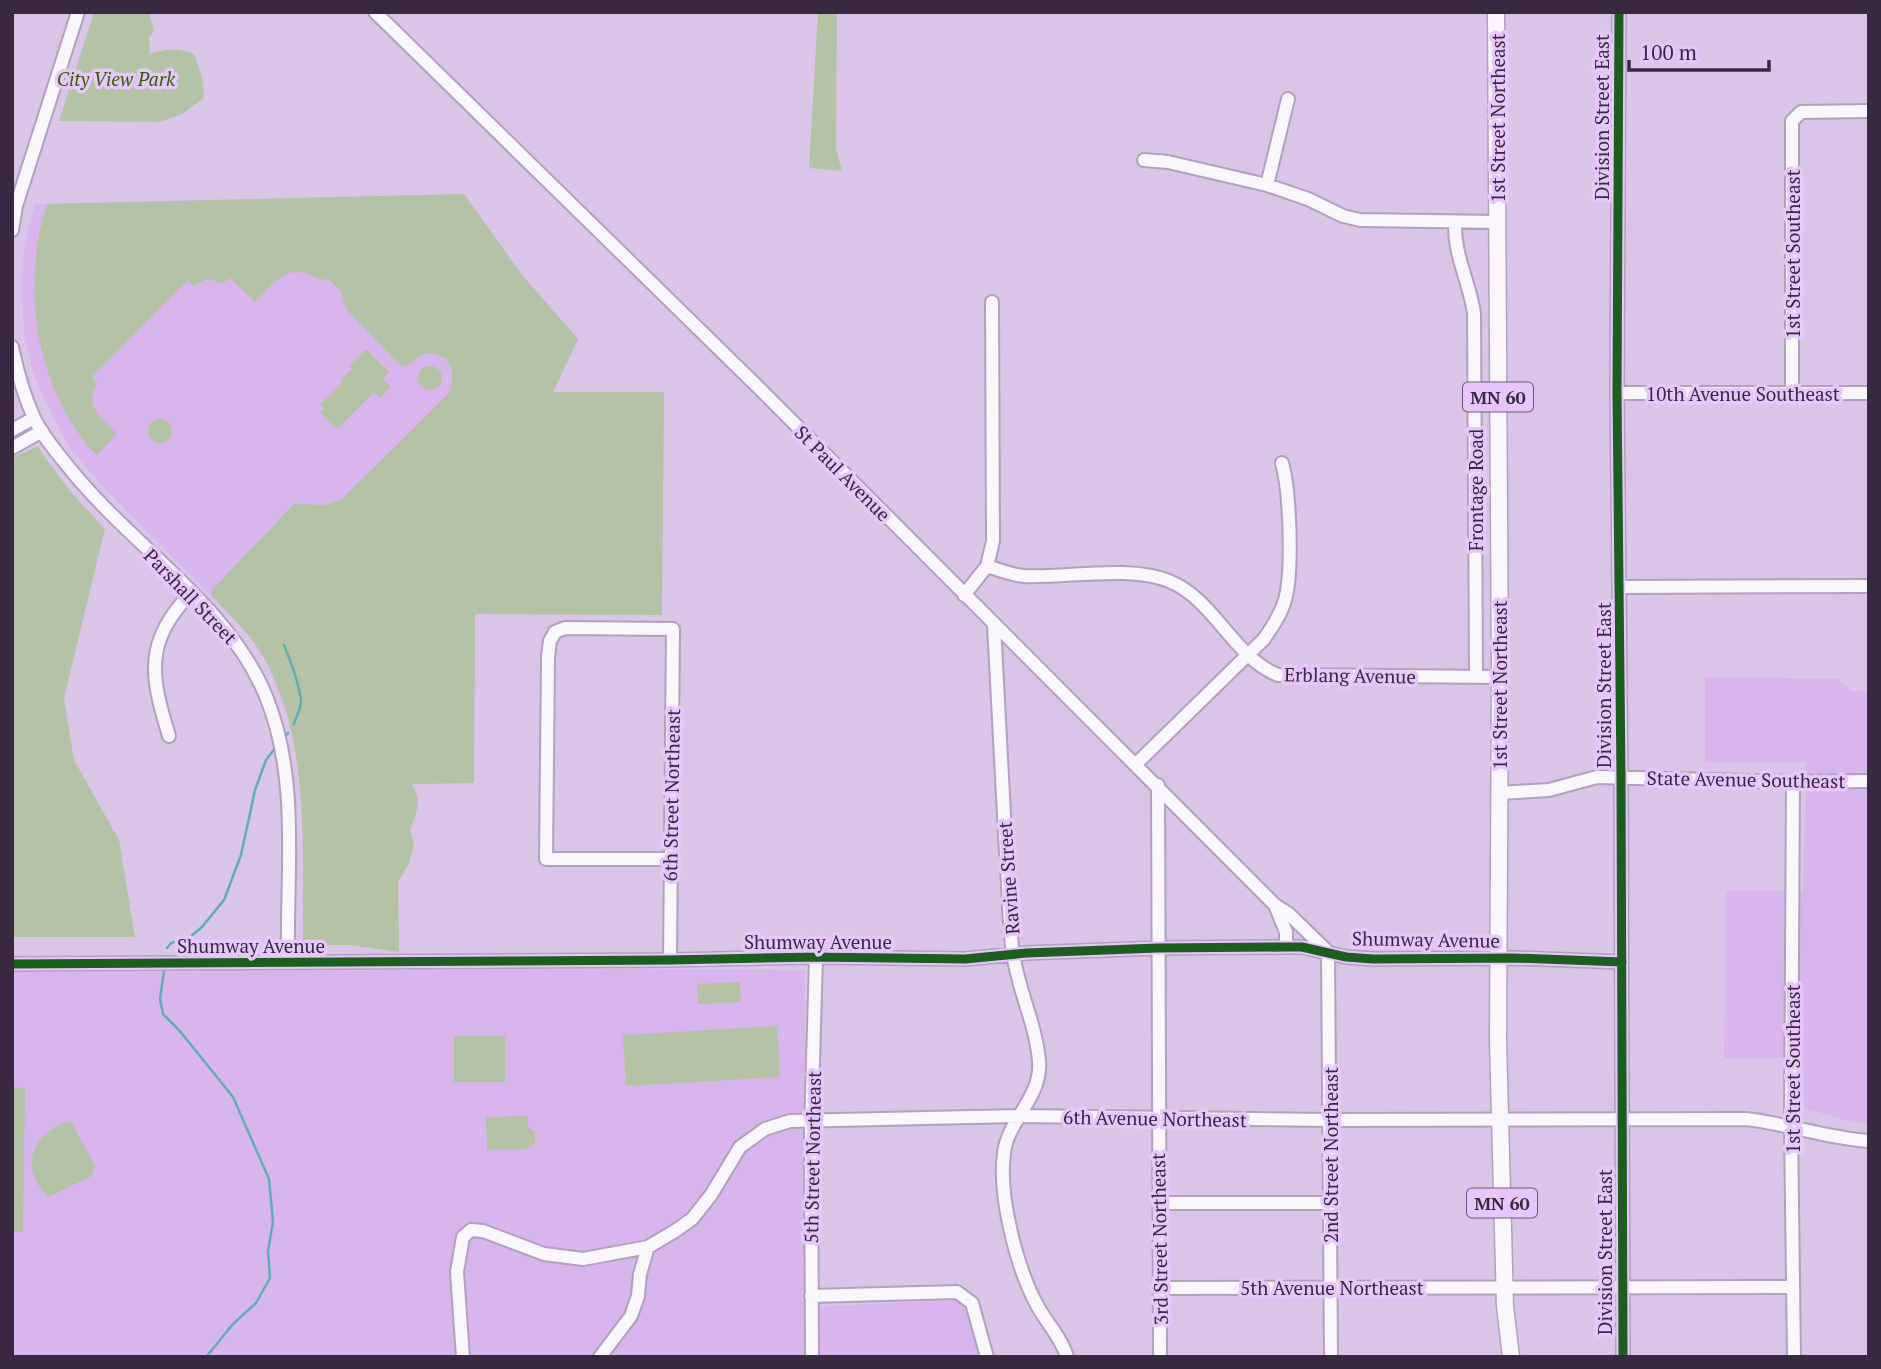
<svg xmlns="http://www.w3.org/2000/svg" width="1881" height="1369" font-family="'PT Serif',serif">
<style>
.built{fill:#d8b6ed}
.green{fill:#b4c3a6}
.lines{fill:none;stroke-linecap:round;stroke-linejoin:round}
.stream{stroke:#60adb6;stroke-width:2.5}
.minor-casing{stroke:#b1a1bc;stroke-width:16}
.major-casing{stroke:#b1a1bc;stroke-width:19}
.minor{stroke:#f9f6fc;stroke-width:12}
.major{stroke:#f9f6fc;stroke-width:16}
.cycleway-casing{stroke:#e7c7fb;stroke-width:13}
.cycleway{stroke:#1b5e20;stroke-width:9}
.labels{text-anchor:middle;dominant-baseline:central;stroke-width:7;stroke-linejoin:round;paint-order:stroke}
.shield{fill:#e7c7fb;stroke:#6c587a;stroke-width:2}
.shield-label{font-size:18px;font-weight:bold;fill:#382842}
.park-label{font-size:19px;font-style:italic;fill:#365d02;stroke:#e7c7fb}
.street-label{font-size:19px;fill:#382842;stroke:#e7c7fb}
</style>
<rect width="100%" height="100%" fill="#dac5e8"/>
<path class="built" d="M464 194 521 274 578 339 553 392H664L662 615 475 614 474 783 397 784 399 952 350 945H303L302 819 297 756 289 721 268 665 249 635 104 488 71 450 61 432 39 388 30 362 24 332 21 281 26 235 35 204Z
M1705 677 1838 679 1852 691H1869V1123L1852 1122 1804 1108 1803 1058H1724L1726 890 1803 891 1806 762H1705Z
M669 969 805 970V1307L959 1300 972 1303 987 1357H12V972Z"/>
<path class="green" d="M94 12H149L154 30 149 38 150 54C166 49 180 47 195 55L202 77 204 98 182 114 160 122 59 121Z
M818 12H837L836 149 842 171 809 168Z
M464 194 521 274 578 339 553 392H664L662 615 475 614 474 783 412 784C422 800 417 813 410 829L414 845 409 864 398 882 399 952 350 945H303C302 852 311 751 268 665 254 637 231 617 211 594L212 590 294 504 326 505 342 499 449 393C454 378 455 360 437 355 431 353 426 353 421 356 416 358 411 363 407 366L400 365 345 308 342 292 328 279C318 281 315 278 307 274 284 265 269 289 255 302L230 278 223 283 207 279 192 286 188 280 92 377 97 383C84 408 101 417 117 433L97 456C36 391 20 287 47 204Z
M366 349 389 372 383 379 391 387 380 398 374 392 338 428 334 427 320 413 324 409 320 405 343 382 341 380 352 369 349 366Z
M418 378a12 12 0 1 1 24 0a12 12 0 1 1-24 0Z
M148 431a12 12 0 1 1 24 0a12 12 0 1 1-24 0Z
M38 446C57 477 80 503 105 529L64 698 74 760 119 840 135 937H12V458Z
M740 982 741 1002 698 1004 697 984Z
M777 1026 780 1077 626 1086 623 1035Z
M454 1036H505V1082H454Z
M12 1086 25 1089 23 1232H12Z
M527 1116 528 1127 535 1132V1143L527 1149 487 1150 486 1117Z
M71 1121 95 1166 92 1176 48 1197C18 1167 32 1131 71 1121Z"/>
<g class="lines">
<path class="stream" d="M284 645C291 662 299 682 301 701 301 709 296 717 294 724
M285 736 288 733
M167 948 171 943 190 937 202 927 224 900 241 855 255 790 266 760 276 747
M164 971 160 999 163 1014 179 1030 233 1097 269 1179 273 1222 268 1251 270 1278 256 1303 233 1324 206 1357"/>
<g class="minor-casing">
<path id="minor" d="M375 12 759 388 1275 905 1286 932V947
M1619 12 1617 393 1621 777 1623 1357
M1144 160 1168 162 1267 185 1308 199 1343 216 1360 220 1497 222
M1267 185 1288 99
M1455 223C1454 256 1469 280 1474 313L1476 677
M12 230 16 206 78 12
M12 347C17 371 24 396 34 418 43 437 58 454 71 470 132 546 232 608 267 699 300 782 286 875 288 962
M1617 393H1869
M1792 393V121L1801 112 1869 111
M12 430 34 418
M12 448 42 431
M987 566C999 570 1012 575 1024 576 1067 578 1129 565 1169 581 1214 599 1234 658 1278 675L1500 677
M1620 587 1869 586
M964 595 987 566 993 541 992 302
M994 625C998 701 1002 777 1006 853 1009 886 1008 920 1013 953 1018 990 1036 1024 1039 1061 1042 1098 1008 1119 1004 1153 998 1196 1017 1269 1038 1307 1047 1323 1062 1339 1067 1357
M169 736C151 677 143 642 191 593
M1136 764 1264 639C1273 626 1281 614 1285 600 1293 571 1290 491 1282 463
M1793 782 1791 1126 1794 1357
M1158 785 1160 1357
M1499 793 1549 790 1597 777 1793 782 1869 781
M1275 905 1289 914 1328 952 1331 1357
M670 960 673 629 565 628 555 632 550 641 548 657 546 859H670
M12 964 670 960 816 957 965 959 1027 953 1158 948 1286 947H1302L1346 957 1373 959 1514 958 1622 962
M1160 1203H1330
M1160 1288 1792 1287
M811 1296 957 1292 972 1303 987 1357
M463 1357 457 1272 463 1237 471 1230 483 1231 544 1254 583 1259 648 1247 675 1231 692 1219 711 1195 740 1147 765 1129 790 1121 1020 1116 1330 1120 1747 1119C1788 1124 1827 1138 1869 1141
M600 1357 631 1316 638 1296 640 1274 648 1247
M812 1357 811 1131 816 957"/>
</g>
<g class="major-casing">
<path id="major" d="M1496 12 1500 677 1498 1040 1505 1306 1511 1357"/>
</g>
<use href="#minor" class="minor"/>
<use href="#major" class="major"/>
<g class="cycleway-casing">
<path id="cycleway" d="M1619 12 1617 393 1621 777 1623 1357
M12 964 670 960 816 957 965 959 1027 953 1158 948 1286 947H1302L1346 957 1373 959 1514 958 1622 962"/>
</g>
<use href="#cycleway" class="cycleway"/>
</g>
<g class="labels">
<g class="shield">
<rect x="1463" y="382.5" width="70" height="29" rx="5"/>
<rect x="1467" y="1188.5" width="70" height="29" rx="5"/>
</g>
<g class="shield-label">
<text x="1498" y="397">MN 60</text>
<text x="1502" y="1203">MN 60</text>
</g>
<g class="park-label">
<text x="116" y="78">City View Park</text>
</g>
<g class="street-label">
<text transform="translate(1601 117) rotate(-90)">Division Street East</text>
<text transform="translate(1497 118) rotate(-90)">1st Street Northeast</text>
<text transform="translate(1792 254) rotate(-90)">1st Street Southeast</text>
<text x="1743" y="393">10th Avenue Southeast</text>
<text transform="translate(843 473) rotate(45)">St Paul Avenue</text>
<text transform="translate(1475 490) rotate(-90)">Frontage Road</text>
<text transform="translate(191 596) rotate(46)">Parshall Street</text>
<text transform="translate(1350 675) rotate(1)">Erblang Avenue</text>
<text transform="translate(1499 685) rotate(-90)">1st Street Northeast</text>
<text transform="translate(1603 685) rotate(-90)">Division Street East</text>
<text transform="translate(1746 779) rotate(1)">State Avenue Southeast</text>
<text transform="translate(671 795) rotate(-89)">6th Street Northeast</text>
<text transform="translate(1008 878) rotate(-94)">Ravine Street</text>
<text transform="translate(1426 939) rotate(1)">Shumway Avenue</text>
<text x="818" y="941">Shumway Avenue</text>
<text x="251" y="945">Shumway Avenue</text>
<text transform="translate(1792 1069) rotate(-90)">1st Street Southeast</text>
<text transform="translate(1155 1118) rotate(1)">6th Avenue Northeast</text>
<text transform="translate(1330 1155) rotate(-90)">2nd Street Northeast</text>
<text transform="translate(812 1157) rotate(-89)">5th Street Northeast</text>
<text transform="translate(1159 1239) rotate(-91)">3rd Street Northeast</text>
<text transform="translate(1604 1252) rotate(-90)">Division Street East</text>
<text x="1332" y="1287">5th Avenue Northeast</text>
</g>
</g>
<rect width="1881" height="1369" fill="none" stroke="#382842" stroke-width="28"/>
<path d="M1629 60v10h140v-10" fill="none" stroke="#382842" stroke-width="3.5"/>
<text x="1640" y="60" font-size="21" fill="#382842" stroke="#e7c7fb" stroke-width="5" paint-order="stroke">100 m</text>
</svg>
